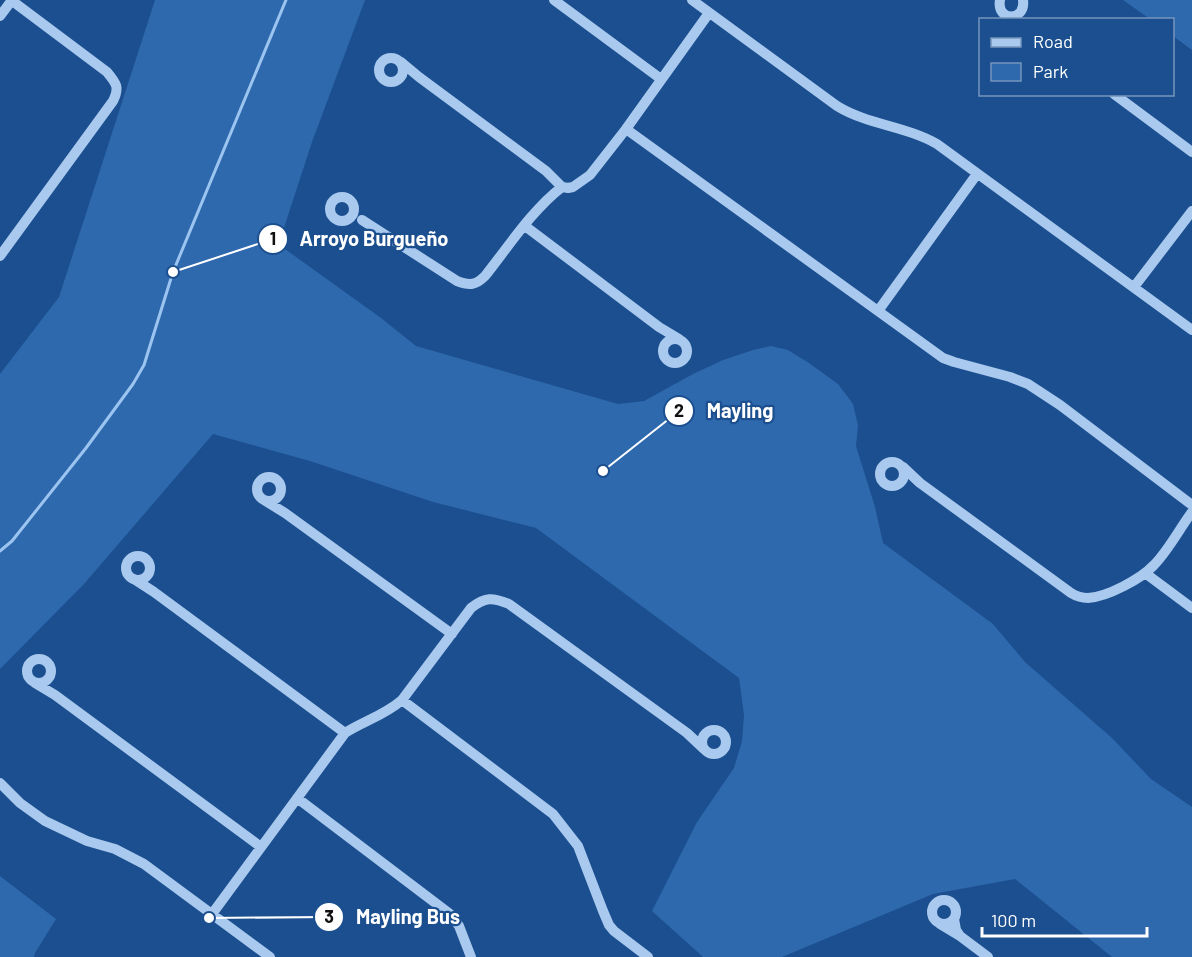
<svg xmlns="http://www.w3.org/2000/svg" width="1192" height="957" font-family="Barlow,sans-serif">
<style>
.green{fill:#2e69ad}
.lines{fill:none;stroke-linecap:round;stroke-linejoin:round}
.stream{stroke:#9cc4f0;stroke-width:3}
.minor{stroke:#a9c9ee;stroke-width:10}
.leader{fill:none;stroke:#fff;stroke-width:2}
.callout-dot{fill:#fff;stroke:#1b4f8f;stroke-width:2}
.mark-label{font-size:18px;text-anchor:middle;font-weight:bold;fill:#111}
.callout-label{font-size:20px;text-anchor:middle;font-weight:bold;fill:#fff;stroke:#1b4f8f;stroke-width:4.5;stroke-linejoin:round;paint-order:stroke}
</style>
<rect width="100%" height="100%" fill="#1b4f8f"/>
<path class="green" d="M155 0H365L312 142 281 237 285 249 381 318 416 346 618 404 644 401 693 374 723 360 753 350 771 346 788 350 809 363 838 384 853 404 858 425 856 446 875 507 883 543 993 624 1025 662 1112 738 1151 779 1192 807V957H1112L1015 879 933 894 782 957H703L652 911 697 822 734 768 742 741 744 715 739 678 536 528 433 502 310 461 213 434 84 584 0 669V374L59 297Z
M1123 0H1192V50L1173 36 1172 20 1150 19Z
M0 876 56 919 35 953 34 957H0Z"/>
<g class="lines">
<path class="stream" d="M0 551 12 541 86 448 133 384 144 365 173 272 286 0"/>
<path class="minor" d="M554 0 661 79
M692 0 837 106C868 125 906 126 937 144L1192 330
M1000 0C996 22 1026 22 1023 0
M0 16 12 0
M379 70a12 12 0 1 1 24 0a12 12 0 1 1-24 0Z
M401 62 419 77 546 171 562 187 568 188 573 187 590 175 626 129 709 13
M1114 94 1192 152
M626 129 878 311
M977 174 878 311 943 358 954 362 1010 377 1028 384 1060 405 1192 505
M330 209a12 12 0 1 1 24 0a12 12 0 1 1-24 0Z
M362 220 457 281C470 286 476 285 485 276 508 247 533 209 562 187
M525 226 659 327 679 339
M0 256 113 101C120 87 116 83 107 72L11 0
M1134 287 1192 211
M663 351a12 12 0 1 1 24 0a12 12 0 1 1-24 0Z
M880 474a12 12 0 1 1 24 0a12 12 0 1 1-24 0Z
M903 467 920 483 1071 593C1076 596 1082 598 1088 598 1107 597 1141 579 1154 565 1168 551 1180 528 1192 512
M257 489a12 12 0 1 1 24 0a12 12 0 1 1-24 0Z
M264 500 285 513 452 634
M126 568a12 12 0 1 1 24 0a12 12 0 1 1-24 0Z
M1145 573 1192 608
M134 579 154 592 345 733
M27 671a12 12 0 1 1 24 0a12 12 0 1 1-24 0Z
M35 683 55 695 261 847
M402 700 553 814 578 846 603 911 609 925 614 931 648 957
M702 742a12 12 0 1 1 24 0a12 12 0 1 1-24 0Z
M0 783 20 803 45 821 87 841 115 849 144 864 270 957
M297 798 450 914 459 926 471 957
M932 912a12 12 0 1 1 24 0a12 12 0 1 1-24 0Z
M212 914 345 733C364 721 385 715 402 700L471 608C485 597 492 597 509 604L687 733 704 749
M940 924 960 936 956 930 954 919
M960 936 988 957"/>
</g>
<path class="leader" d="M173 272L273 239M603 471L679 411M209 918L329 917"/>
<g class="callout-dot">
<circle cx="173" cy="272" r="6"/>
<circle cx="603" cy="471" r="6"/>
<circle cx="209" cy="918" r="6"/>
<circle cx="273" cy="239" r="15"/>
<circle cx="679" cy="411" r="15"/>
<circle cx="329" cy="917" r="15"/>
</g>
<g class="mark-label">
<text x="273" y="245">1</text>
<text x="679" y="417">2</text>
<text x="329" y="923">3</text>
</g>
<g class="callout-label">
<text x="374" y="246">Arroyo Burgueño</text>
<text x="740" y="418">Mayling</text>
<text x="408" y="924">Mayling Bus</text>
</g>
<rect x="979" y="18" width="195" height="78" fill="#1b4f8f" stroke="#7695bc" stroke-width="1.5"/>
<rect x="991" y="38" width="30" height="9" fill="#a9c9ee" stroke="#7695bc" stroke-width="1.5"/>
<text x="1033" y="48" font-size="18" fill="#ffffff">Road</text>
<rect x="991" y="63" width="30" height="18" fill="#2e69ad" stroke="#7695bc" stroke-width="1.5"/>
<text x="1033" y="78" font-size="18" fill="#ffffff">Park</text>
<path d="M982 927v9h165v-9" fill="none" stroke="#ffffff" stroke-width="3"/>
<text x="991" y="927" font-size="18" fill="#ffffff" stroke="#1b4f8f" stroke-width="4.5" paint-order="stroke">100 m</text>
</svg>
